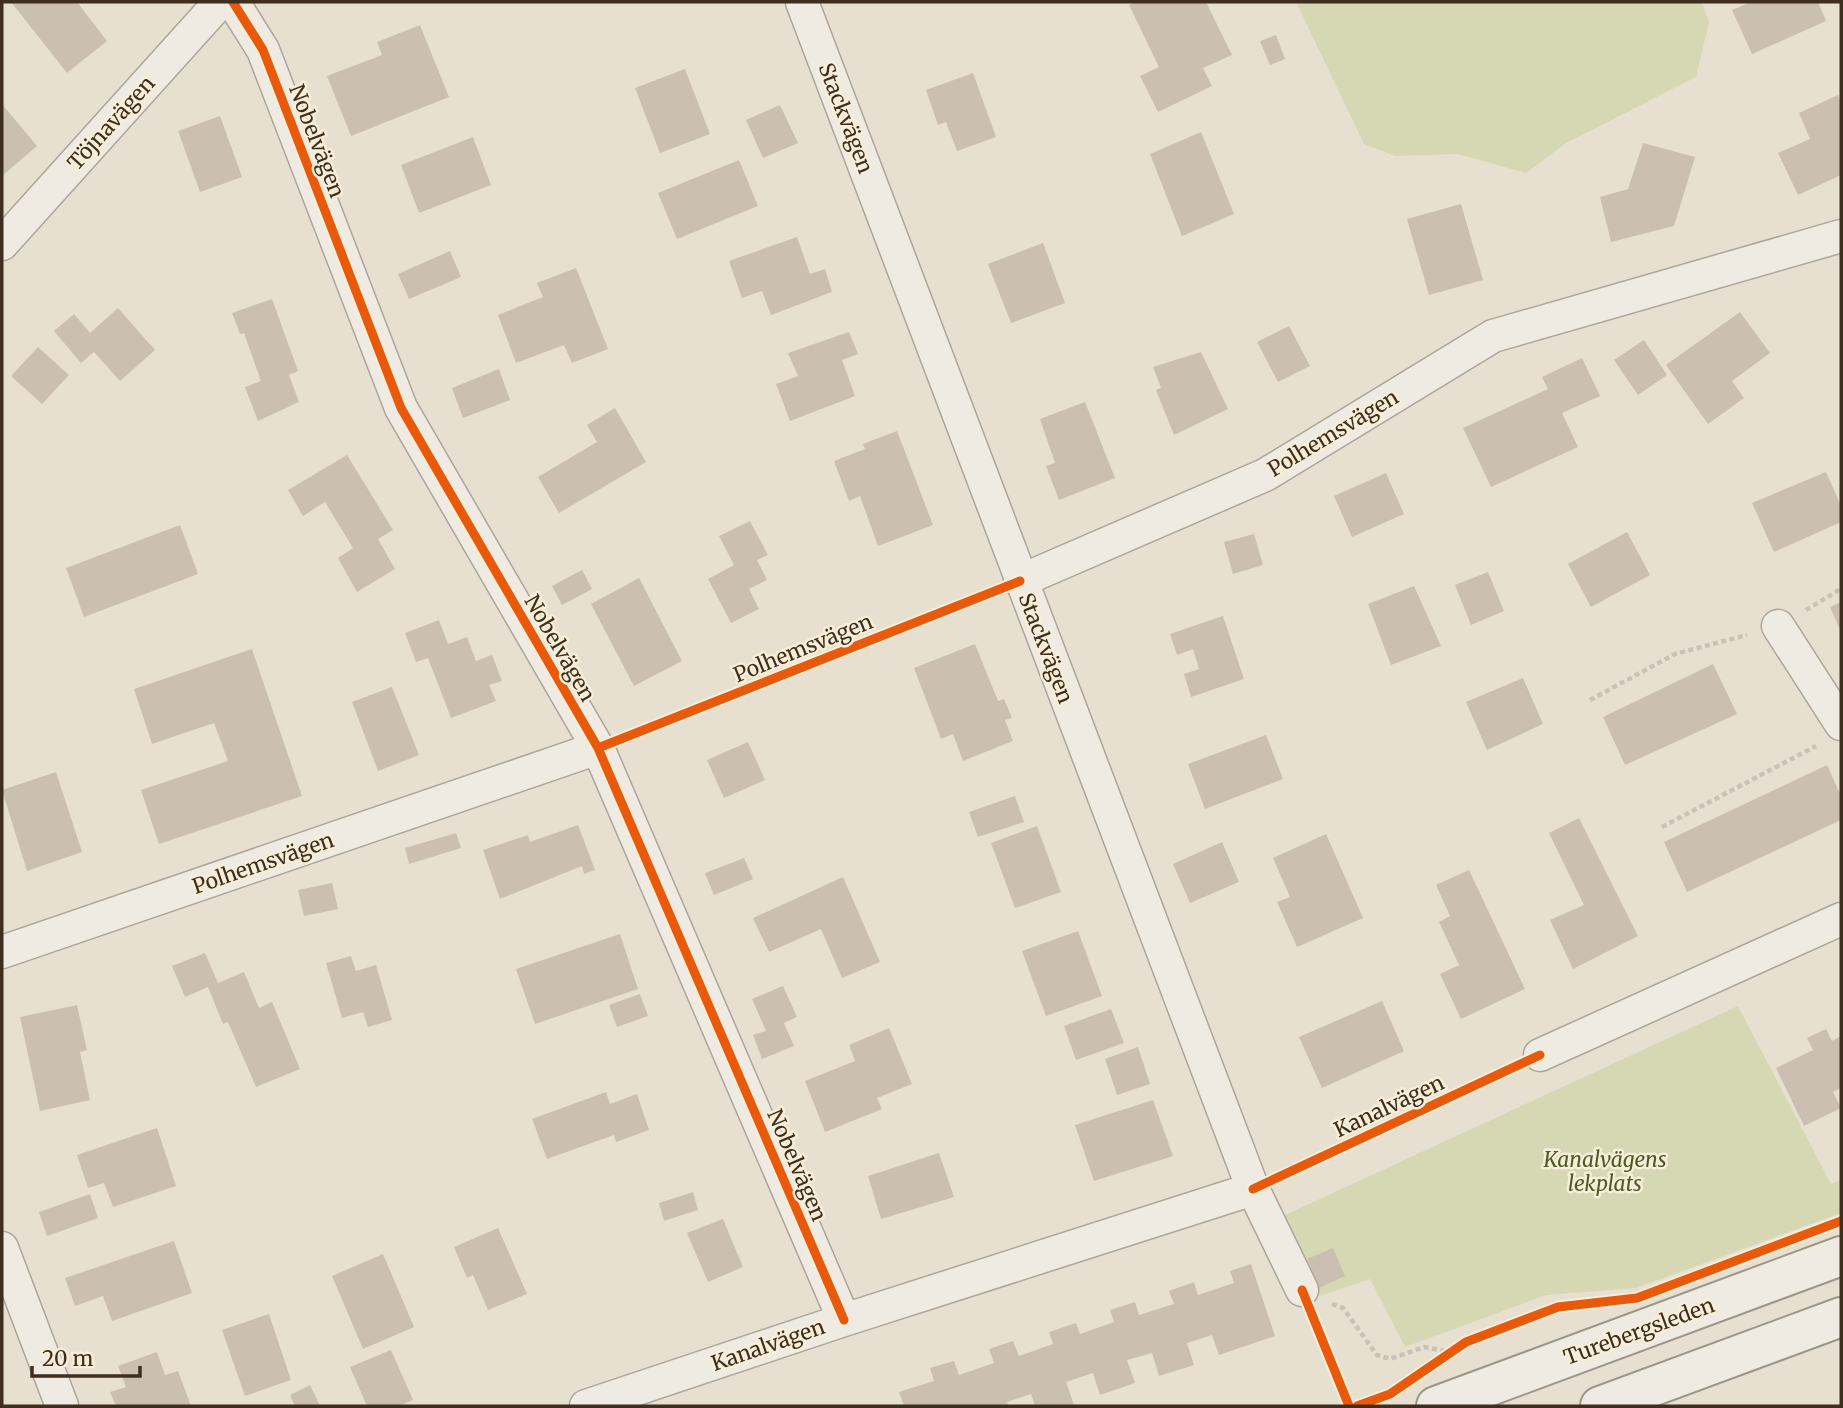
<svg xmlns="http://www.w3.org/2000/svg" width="1843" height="1408" font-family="Merriweather,serif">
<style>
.green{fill:#d6d7b3}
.building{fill:#cbbfb2}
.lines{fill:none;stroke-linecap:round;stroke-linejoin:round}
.street-casing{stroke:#ada599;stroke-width:35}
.secondary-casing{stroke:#9c958a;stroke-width:42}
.path{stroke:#c8c2b9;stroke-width:4.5;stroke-dasharray:5 3.5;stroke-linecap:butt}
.street{stroke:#efebe3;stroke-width:32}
.secondary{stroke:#efebe3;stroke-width:38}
.cycleway-casing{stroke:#f7eed8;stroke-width:13}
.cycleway{stroke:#e8590c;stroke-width:9}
.labels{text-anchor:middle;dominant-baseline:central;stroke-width:5;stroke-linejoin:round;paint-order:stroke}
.street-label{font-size:21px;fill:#3d2e20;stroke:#f7eed8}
.park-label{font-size:21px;font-style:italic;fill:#4d5a26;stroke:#f7eed8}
</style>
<rect width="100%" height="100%" fill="#e7e0d1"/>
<path class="green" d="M1296 2H1702L1709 22 1696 77 1566 143 1526 173 1458 154 1395 156 1364 144Z
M1738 1006 1831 1184 1841 1180V1213L1636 1288 1546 1295 1405 1347 1370 1279 1320 1296 1283 1216Z"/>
<path class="building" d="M11 2H77L107 41 67 73Z
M1134 2H1206L1232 55 1203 68 1212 86 1158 112 1140 76 1159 67 1129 5Z
M1751 2H1818L1826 21 1752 54 1732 10Z
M420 25 449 97 351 136 327 76 382 55 377 42Z
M1276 35 1285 59 1270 65 1260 41Z
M685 69 710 134 660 153 635 88Z
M973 73 996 137 957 151 946 122 938 125 926 90Z
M1838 95 1841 103V175L1798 195 1778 153 1810 139 1799 113Z
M2 104 37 146 2 176Z
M780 105 798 143 763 158 746 120Z
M220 116 242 177 200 192 178 131Z
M1201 132 1234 214 1182 236 1150 154Z
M473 137 491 185 419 213 401 165Z
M1643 143 1695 157 1674 226 1611 242 1600 197 1628 189Z
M739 160 758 206 677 239 658 193Z
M1461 204 1483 280 1429 295 1407 219Z
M797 237 810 274 825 269 832 292 771 315 762 291 742 298 729 261Z
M1043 243 1065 303 1011 323 988 264Z
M450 251 461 277 409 299 398 274Z
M576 268 608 349 572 363 564 345 516 363 498 315 543 297 537 283Z
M272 299 298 371 289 375 299 402 258 421 245 387 261 381 244 333 240 334 232 313Z
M118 308 155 350 120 381 94 352 81 363 54 331 74 314 90 333Z
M1740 312 1770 353 1732 381 1744 398 1708 424 1666 365Z
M1289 326 1310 366 1278 382 1257 342Z
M849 332 858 354 842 360 855 396 790 421 776 384 798 376 788 353Z
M1644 340 1667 375 1638 395 1614 360Z
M38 347 69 375 42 404 11 376Z
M1201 352 1228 409 1174 435 1156 390 1161 388 1153 367Z
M1582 358 1600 396 1562 413 1578 447 1491 487 1463 428 1548 389 1542 377Z
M499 369 510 400 463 418 452 388Z
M1085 402 1115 478 1059 500 1046 466 1055 463 1040 419Z
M615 408 646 462 559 513 538 477 597 442 587 425Z
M897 431 933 525 878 546 860 496 849 501 834 461 865 449 863 444Z
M347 455 393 530 378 539 395 569 357 592 338 558 353 548 325 502 303 516 288 490Z
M1826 472 1841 506V522L1774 552 1752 503Z
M1386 473 1404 514 1352 537 1334 496Z
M750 521 768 555 757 560 767 580 749 589 759 609 731 623 708 579 734 565 719 536Z
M180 525 198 574 84 617 66 568Z
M1627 532 1650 575 1591 607 1568 564Z
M1254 534 1263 565 1233 574 1224 542Z
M582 570 592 589 562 605 552 586Z
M1488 572 1504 611 1471 625 1455 585Z
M639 578 682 661 634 686 591 604Z
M1414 586 1441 646 1391 665 1368 604Z
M1841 602V632L1830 607Z
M1223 616 1244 679 1191 697 1184 674 1199 669 1193 649 1177 655 1170 634Z
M439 620 448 644 467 637 476 661 492 655 502 681 489 685 496 701 451 718 428 658 416 662 405 633Z
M975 644 998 701 1004 699 1012 718 1005 720 1013 741 963 761 953 734 941 739 914 668Z
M252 649 302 796 159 844 141 790 228 761 214 723 152 744 134 689Z
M1713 664 1737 714 1625 765 1603 717Z
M1523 678 1543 724 1487 750 1466 702Z
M392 687 419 755 378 771 352 702Z
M1266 735 1283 779 1205 809 1188 764Z
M748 742 765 780 724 798 707 760Z
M1827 765 1841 796V820L1687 892 1664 842Z
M56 772 82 852 27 871 2 790Z
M1015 796 1024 822 978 837 969 812Z
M1579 818 1638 936 1573 969 1550 920 1584 905 1549 833Z
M578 825 595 870 584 874 582 866 500 899 483 850 528 835 530 842Z
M1037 826 1061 892 1015 908 991 843Z
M456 833 461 848 409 864 405 848Z
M1326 834 1363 918 1297 947 1277 902 1290 897 1273 858Z
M1222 842 1239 882 1190 903 1173 864Z
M744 858 753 879 714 895 705 873Z
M1469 870 1525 989 1461 1019 1440 974 1459 965 1439 922 1450 916 1436 885Z
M843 877 880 962 842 978 821 929 769 952 753 918Z
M332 883 338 909 304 916 298 890Z
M1078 931 1102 996 1046 1016 1022 951Z
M620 934 638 989 535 1024 516 969Z
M205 953 218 983 244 972 259 1008 272 1002 300 1069 256 1087 228 1022 223 1024 208 987 185 997 172 966Z
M351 956 356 971 376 965 392 1020 368 1027 363 1012 342 1018 326 963Z
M783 986 797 1017 784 1023 794 1046 762 1059 753 1035 766 1031 752 999Z
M640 994 648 1016 617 1027 609 1005Z
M1382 1001 1404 1051 1322 1088 1299 1037Z
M77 1005 87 1050 80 1052 90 1100 40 1111 20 1017Z
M1111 1009 1124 1043 1076 1060 1064 1026Z
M889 1028 912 1084 877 1098 882 1109 825 1132 805 1081 855 1061 849 1045Z
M1826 1029 1832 1041 1841 1036V1088L1833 1092 1841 1108 1804 1126 1776 1068 1813 1050 1807 1038Z
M1138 1047 1150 1084 1117 1095 1105 1059Z
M606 1092 610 1104 637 1094 649 1130 616 1142 614 1135 547 1159 532 1119Z
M1153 1100 1173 1156 1094 1181 1075 1125Z
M157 1128 176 1186 113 1207 104 1183 88 1188 77 1155Z
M939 1153 954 1197 881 1219 868 1176Z
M693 1192 698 1210 664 1221 659 1203Z
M90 1194 98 1218 47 1236 39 1212Z
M723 1219 743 1267 708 1282 687 1233Z
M498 1228 527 1294 488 1310 473 1275 467 1278 454 1247Z
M174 1241 192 1293 112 1321 103 1296 75 1306 65 1278Z
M1333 1248 1345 1276 1319 1288 1307 1259Z
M383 1254 414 1327 363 1349 332 1276Z
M1251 1264 1275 1336 1219 1355 1212 1335 1187 1343 1194 1365 1159 1376 1152 1353 1127 1360 1135 1383 1100 1395 1093 1373 1066 1382 1074 1405 1069 1406H1035L1031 1394 1007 1402 1009 1406H904L899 1392 934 1381 930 1368 954 1361 959 1375 994 1363 989 1349 1013 1341 1019 1356 1053 1344 1049 1332 1076 1323 1080 1334 1114 1322 1110 1310 1135 1302 1139 1315 1174 1304 1169 1291 1194 1282 1198 1295 1234 1283 1230 1271Z
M269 1314 291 1380 245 1396 222 1330Z
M391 1350 413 1400 399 1406H367L350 1367Z
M157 1352 165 1375 178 1371 191 1406H116L110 1392 126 1387 118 1366Z
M310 1385 320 1406H295L290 1395Z"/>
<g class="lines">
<g class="street-casing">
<path id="street" d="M233 2 263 50 401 408 598 748 844 1320
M802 2 1253 1189 1302 1290
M2 244 220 2
M1020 581 1265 475 1493 336 1841 236
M1778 626 1841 724
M2 952 598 748
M1540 1055 1841 919
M2 1248 62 1406
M586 1406 844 1320 1253 1189"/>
</g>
<g class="secondary-casing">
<path id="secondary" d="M1436 1406 1841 1256
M1600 1406 1841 1317"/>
</g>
<path class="path" d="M1806 610 1841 589
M1590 700 1675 654 1747 635
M1662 827 1816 746
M1332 1304 1343 1308 1377 1355 1390 1359 1424 1347 1450 1352"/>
<use href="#street" class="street"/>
<use href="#secondary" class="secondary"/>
<g class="cycleway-casing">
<path id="cycleway" d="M233 2 263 50 401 408 598 748 844 1320
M598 748 1020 581
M1253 1189 1540 1055
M1302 1290 1349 1406
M1357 1406 1390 1394 1466 1342 1558 1307 1637 1298 1841 1221"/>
</g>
<use href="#cycleway" class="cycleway"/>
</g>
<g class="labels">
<g class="street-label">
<text transform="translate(846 118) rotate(69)">Stackvägen</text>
<text transform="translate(111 123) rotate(-48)">Töjnavägen</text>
<text transform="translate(317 141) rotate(69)">Nobelvägen</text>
<text transform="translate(1333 433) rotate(-31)">Polhemsvägen</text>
<text transform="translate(560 648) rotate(60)">Nobelvägen</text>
<text transform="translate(803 648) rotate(-22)">Polhemsvägen</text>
<text transform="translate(1046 648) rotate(69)">Stackvägen</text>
<text transform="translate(263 863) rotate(-19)">Polhemsvägen</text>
<text transform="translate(1389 1106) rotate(-25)">Kanalvägen</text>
<text transform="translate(797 1165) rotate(67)">Nobelvägen</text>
<text transform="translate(1639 1331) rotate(-20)">Turebergsleden</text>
<text transform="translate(768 1345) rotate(-19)">Kanalvägen</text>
</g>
<g class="park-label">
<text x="1605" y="1159">Kanalvägens<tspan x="1605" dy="24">lekplats</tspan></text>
</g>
</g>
<rect width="1843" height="1408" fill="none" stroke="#3d2e20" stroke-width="7"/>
<path d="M32 1366v10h108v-10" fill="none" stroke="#3d2e20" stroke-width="3.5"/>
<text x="42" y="1366" font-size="21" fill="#3d2e20" stroke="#f7eed8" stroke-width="5" paint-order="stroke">20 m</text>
</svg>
